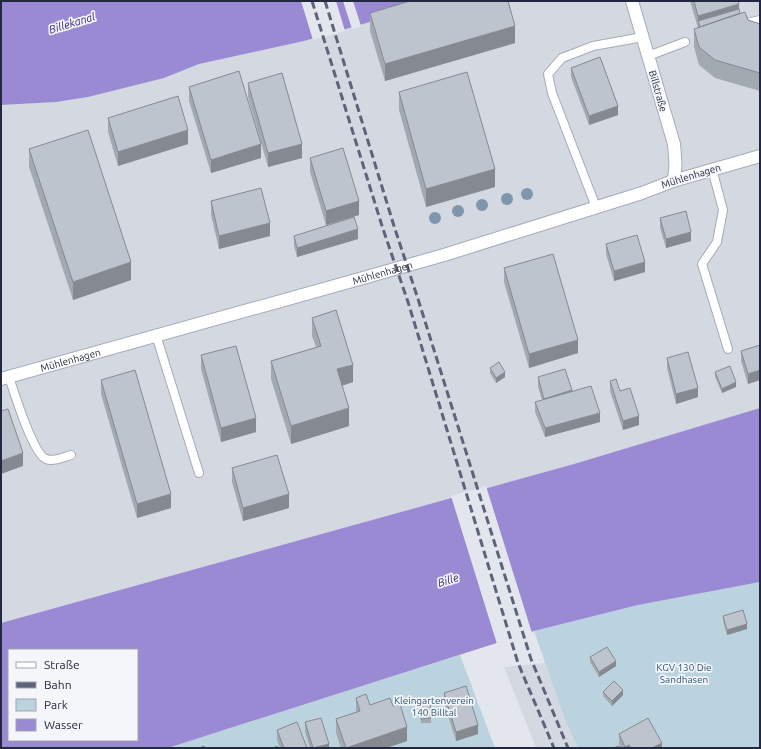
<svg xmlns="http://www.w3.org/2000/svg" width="761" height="749" font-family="Ubuntu,sans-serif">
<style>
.built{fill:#d4d9e1}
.green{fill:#bbd3df}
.water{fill:#998ad3;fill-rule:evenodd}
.pier{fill:#e3e7ed}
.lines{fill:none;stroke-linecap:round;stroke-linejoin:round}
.lane-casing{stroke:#a5aab5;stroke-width:10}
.street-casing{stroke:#a5aab5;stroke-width:14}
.secondary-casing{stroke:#a4abbc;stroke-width:14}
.lane{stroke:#fff;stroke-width:8}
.street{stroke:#fff;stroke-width:12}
.secondary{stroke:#fff;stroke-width:12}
.rail{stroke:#5d637a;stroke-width:3;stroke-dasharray:8 4;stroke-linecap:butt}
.tree{fill:#7e97ac}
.wall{fill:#a3a9b1}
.shaded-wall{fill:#858990}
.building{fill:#bec4ce;stroke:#858990}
.labels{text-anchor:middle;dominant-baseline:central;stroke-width:3.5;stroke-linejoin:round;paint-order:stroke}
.street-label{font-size:10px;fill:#22283f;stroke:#f4f6f9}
.park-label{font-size:10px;fill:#2b5677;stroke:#f4f6f9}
.water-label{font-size:11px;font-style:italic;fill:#301a7d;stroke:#f4f6f9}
</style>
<rect width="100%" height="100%" fill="#e3e7ed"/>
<path class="built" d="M443 1H760V408L574 464 1 623V105L56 102 88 97 164 78 199 64 304 41Z
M545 663 565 720 578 748H536L504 667Z"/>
<path class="green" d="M760 582V748H578L565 720 534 631 638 605Z
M460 655 495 748H168Z"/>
<path class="water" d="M1 1H443L304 41 199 64 164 78 88 97 56 102 1 105Z
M760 408V582L638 605 534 631 168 748H1V623L574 464ZM9 650H137V740H9Z"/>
<path class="pier" d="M301 1H336L345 31 313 40Z
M343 1H353L361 26 352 29Z
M486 486 532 633 497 644 451 496Z"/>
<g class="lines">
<g class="lane-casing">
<path id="lane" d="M743 24 760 20
M648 56 685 42
M712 169 723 210 717 242 702 264 728 349
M596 207 552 93 548 74 562 58 593 46 643 37
M156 335 199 473
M9 377C14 392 33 454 46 459 54 462 63 457 71 455"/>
</g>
<g class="street-casing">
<path id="street" d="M673 181 760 156"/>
</g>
<g class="secondary-casing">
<g id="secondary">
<path id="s1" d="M1 379 363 278 444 255 642 193 673 181C677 168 675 158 674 144L632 1"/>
</g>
</g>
<use href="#lane" class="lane"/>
<use href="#street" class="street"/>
<use href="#secondary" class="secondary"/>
<path class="rail" d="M312 1 383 229 408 302 518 663 554 748
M325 1 394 226 418 299 531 659 568 748"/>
</g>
<g class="tree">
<circle cx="527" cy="194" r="6"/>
<circle cx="507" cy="199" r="6"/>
<circle cx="482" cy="205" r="6"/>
<circle cx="458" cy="211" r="6"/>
<circle cx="435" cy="218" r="6"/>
</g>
<path class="wall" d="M690 1H738L740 13 748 20 760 24V91L715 78 699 65 694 47V29L698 28Z
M370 13 515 43 385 81 370 31Z
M571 68 618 115 589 125 571 77Z
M248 83 302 158 268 167 248 97Z
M189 87 261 158 211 173 189 101Z
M399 92 495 187 426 207 399 110Z
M108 118 188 144 118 166 108 132Z
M29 149 131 280 73 300 29 167Z
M310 158 359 215 326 225 310 172Z
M211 201 270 236 219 249 211 215Z
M660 218 691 241 666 248 660 228Z
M294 236 358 239 297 257 294 246Z
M606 244 645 272 614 281 606 254Z
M504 268 578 353 529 368 504 282Z
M312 318 353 382 342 386 349 426 291 444 271 379V361L316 347 312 336Z
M760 345V380L748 384 741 361V351Z
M201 355 256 432 221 442 201 369Z
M667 358 698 397 676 404 667 368Z
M490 368 505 377 496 383 490 373Z
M715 372 736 387 722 393 715 377Z
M538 377 572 391 600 422 545 437 535 412V402L542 400 538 387Z
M101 380 171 508 137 518 101 394Z
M610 381 639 425 623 430 610 391Z
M232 468 289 508 243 521 232 482Z
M723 616 747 629 727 635 723 621Z
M590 657 616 666 599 677 590 662Z
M603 692 623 695 612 706 603 696Z
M444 693 478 734 456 741 444 703Z
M356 698 370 705 393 706 407 741 386 748H341L336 733V719L356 712Z
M419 702 431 718V723H421Z
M305 722 329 748H310L305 732Z
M277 730 307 748H280L277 740Z
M619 734 662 748H621L619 744Z"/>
<path class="shaded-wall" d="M739 4V18L698 21V30V16Z
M515 26V43L385 81V64Z
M618 106V115L589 125V116Z
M188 130V144L118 166V152Z
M261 144V158L211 173V160Z
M302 144V158L268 167V153Z
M495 169V187L426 207V189Z
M359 201V215L326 225V211Z
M270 223V236L219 249V236Z
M358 229V239L297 257V248Z
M691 232V241L666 248V239Z
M131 262V280L73 300V282Z
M645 262V272L614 281V271Z
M578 340V353L529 368V354Z
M353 365V382L337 387V369Z
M760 370V380L748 384V374Z
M505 372V377L496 383V378Z
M736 382V387L722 393V389Z
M698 388V397L676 404V394Z
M572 390V400L544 408V399Z
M349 408V426L291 444V426Z
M600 413V422L545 437V428Z
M639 416V425L623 430V421Z
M256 418V432L221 442V428Z
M23 453V466L1 474V461Z
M171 494V508L137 518V504Z
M289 494V508L243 521V508Z
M747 624V629L727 635V630Z
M616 661V666L599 677V672Z
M623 690V695L612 706V701Z
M478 725V734L456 741V732Z
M407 727V741L386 748H346Z
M662 743V748H652Z
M329 744V748H315Z
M629 745V748H625V747Z"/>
<path class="building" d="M410 1H508L515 26 385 64 370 13Z
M694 1H738L739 4 698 16Z
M739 9 740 13 700 27 698 21Z
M745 12 748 20 760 24V73L715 60 699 47 694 29Z
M600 57 618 106 589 116 571 68Z
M239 71 261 144 211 160 189 87Z
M467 72 495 169 426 189 399 92Z
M282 73 302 144 268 153 248 83Z
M178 96 188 130 118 152 108 118Z
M88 130 131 262 73 282 29 149Z
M343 148 359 201 326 211 310 158Z
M261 188 270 223 219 236 211 201Z
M686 211 691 232 666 239 660 218Z
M354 217 358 229 297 248 294 236Z
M637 235 645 262 614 271 606 244Z
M553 254 578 340 529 354 504 268Z
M336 310 353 365 337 369 349 408 291 426 271 361 321 346 312 318Z
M760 345V370L748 374 741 351Z
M236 346 256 418 221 428 201 355Z
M688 352 698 388 676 394 667 358Z
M499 362 505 372 496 378 490 368Z
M730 366 736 382 722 389 715 372Z
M565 369 572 390 544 399 538 377Z
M135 370 171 494 137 504 101 380Z
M616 379 620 391 630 388 639 416 623 421 610 381Z
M591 386 600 413 545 428 535 402Z
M8 409 23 453 1 461V411Z
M277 455 289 494 243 508 232 468Z
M743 610 747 624 727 630 723 616Z
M607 647 616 661 599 672 590 657Z
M614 681 623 690 612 701 603 692Z
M466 686 478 725 456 732 444 693Z
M366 694 370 705 390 698 393 706 400 704 407 727 346 748 336 719 360 711 356 698Z
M430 701 431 718 421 719 419 702Z
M321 718 329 744 313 748 305 722Z
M648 718 662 743 652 748H631L629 745 625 747 619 734Z
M297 722 307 748H284L277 730Z
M204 746 205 748H199Z
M277 746 278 748H273Z
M619 746 620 748H613Z"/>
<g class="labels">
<g class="street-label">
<text transform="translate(658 91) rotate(74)">Billstraße</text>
<text transform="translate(691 176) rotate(-17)">Mühlenhagen</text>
<text stroke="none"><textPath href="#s1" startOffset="396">Mühlenhagen</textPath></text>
<text stroke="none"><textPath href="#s1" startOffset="72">Mühlenhagen</textPath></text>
</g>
<g class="park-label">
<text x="684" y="667">KGV 130 Die<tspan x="684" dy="12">Sandhasen</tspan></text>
<text x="434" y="700">Kleingartenverein<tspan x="434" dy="12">140 Billtal</tspan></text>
</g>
<g class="water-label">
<text transform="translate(72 23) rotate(-17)">Billekanal</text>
<text transform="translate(448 580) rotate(-17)">Bille</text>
</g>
</g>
<rect width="761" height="749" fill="none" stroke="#22283f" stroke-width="4"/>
<rect x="8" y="649" width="130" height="92" fill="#f4f6f9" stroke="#a0a4af"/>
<rect x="16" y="662" width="20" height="6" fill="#ffffff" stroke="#a0a4af"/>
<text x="44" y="669" font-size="12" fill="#22283f">Straße</text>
<rect x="16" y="682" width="20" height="6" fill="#5d637a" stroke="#a0a4af"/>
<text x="44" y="689" font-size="12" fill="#22283f">Bahn</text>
<rect x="16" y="699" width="20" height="12" fill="#bbd3df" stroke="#a0a4af"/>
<text x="44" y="709" font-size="12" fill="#22283f">Park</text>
<rect x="16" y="719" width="20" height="12" fill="#998ad3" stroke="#a0a4af"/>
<text x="44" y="729" font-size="12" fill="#22283f">Wasser</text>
</svg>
